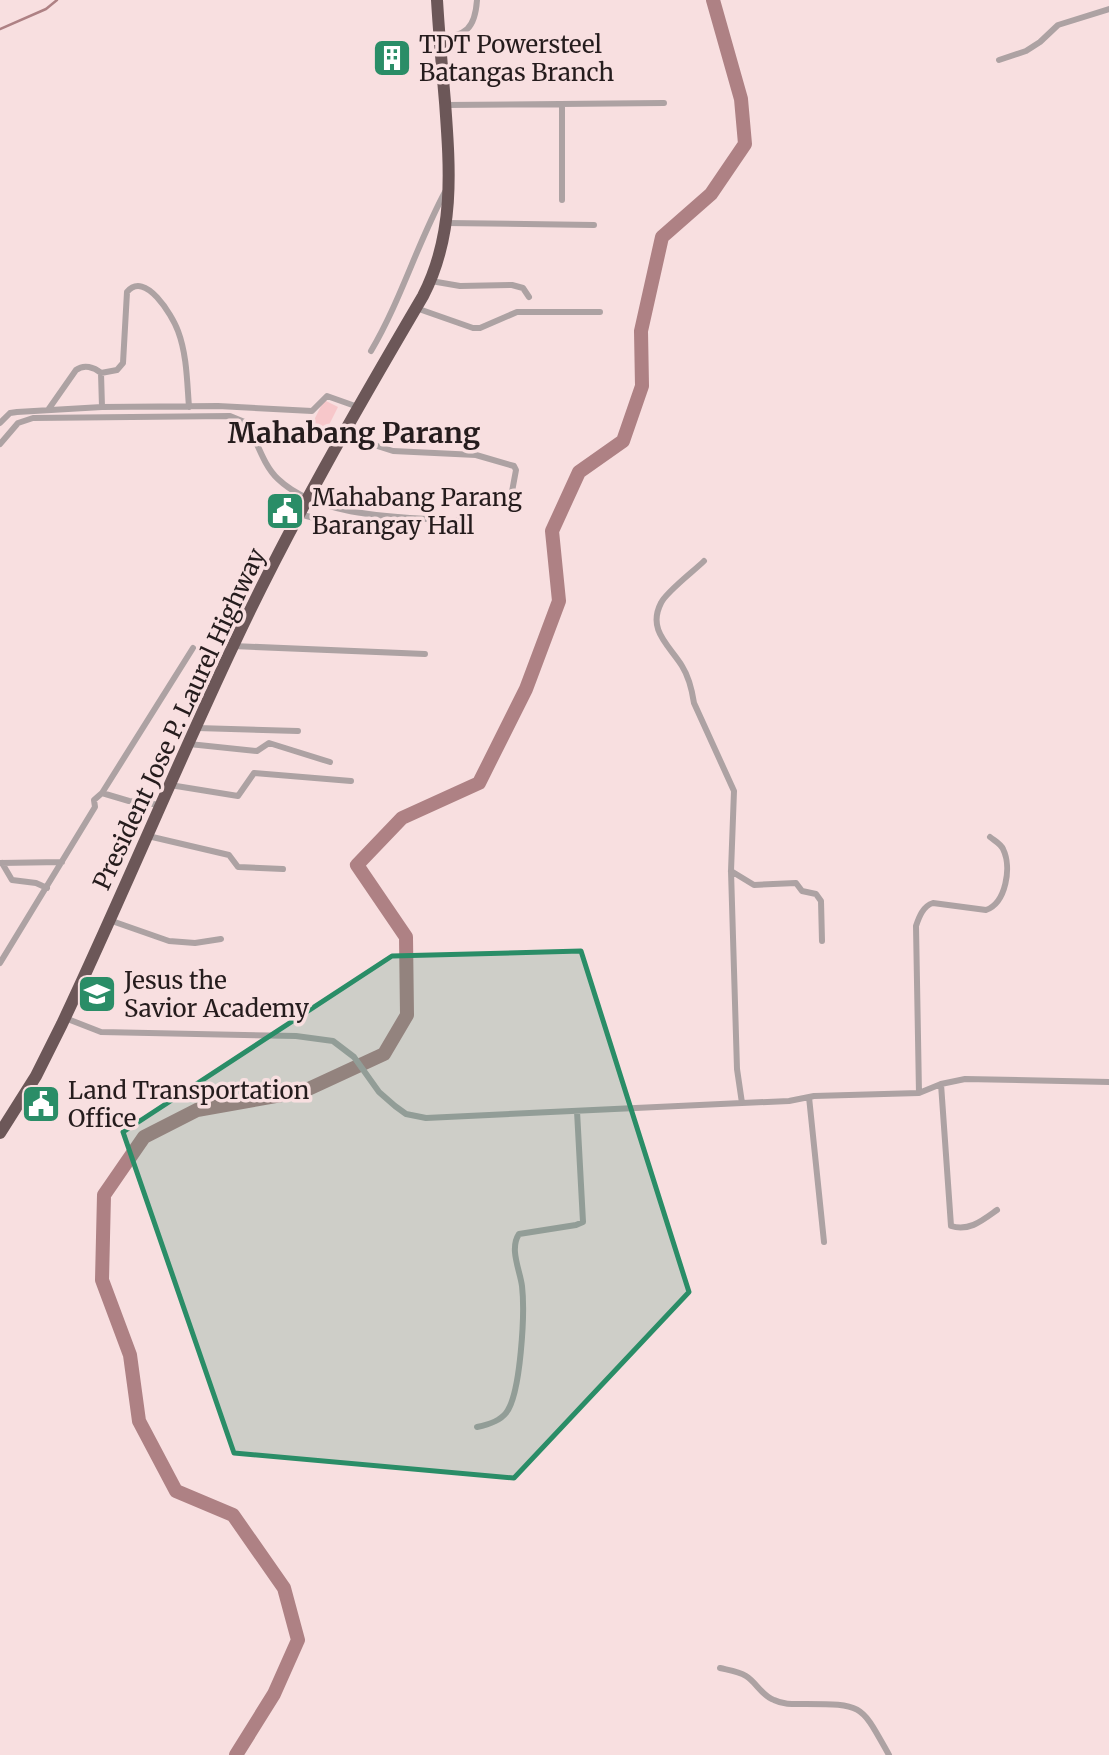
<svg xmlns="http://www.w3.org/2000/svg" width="1109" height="1755" font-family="Merriweather,serif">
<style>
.green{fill:#f7c7ca}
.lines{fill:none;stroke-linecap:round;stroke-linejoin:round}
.stream{stroke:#ae8184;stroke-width:2.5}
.river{stroke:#ae8184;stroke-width:14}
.street{stroke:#ada2a3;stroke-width:6}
.highway{stroke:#6c5758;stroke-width:12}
.marked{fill:#2a8d67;fill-opacity:0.2;stroke:#2a8d67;stroke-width:5;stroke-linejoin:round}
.labels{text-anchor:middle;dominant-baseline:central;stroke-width:7;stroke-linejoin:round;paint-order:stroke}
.poi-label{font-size:24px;fill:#251c1d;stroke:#f8dfe0;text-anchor:start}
.street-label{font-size:24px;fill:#251c1d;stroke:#f8dfe0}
.quarter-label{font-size:28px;font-weight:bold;fill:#251c1d;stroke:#f8dfe0}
</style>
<rect width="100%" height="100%" fill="#f8dfe0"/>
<path class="green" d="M324 400 338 407 322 439 308 432Z"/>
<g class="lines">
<path class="stream" d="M0 29 46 9 57 0"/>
<path class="river" d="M236 1755 274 1694 298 1640 284 1588 233 1515 176 1491 139 1421 130 1355 102 1280 104 1195 144 1137 197 1110 304 1091 384 1054 407 1015 406 937 357 865 402 818 479 783 526 689 559 601 552 531 579 472 623 441 642 386 641 331 662 237 711 194 745 144 741 99 713 0"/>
<path class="street" d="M439 39C466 35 475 29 477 0
M999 60 1026 51 1040 42 1058 25 1109 9
M445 105 664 103
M562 200V104
M446 223 594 225
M431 281 460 286 512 285 523 288 529 297
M416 308 473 328H480L517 312H600
M371 351C401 300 417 244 445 192
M102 407 101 373 117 370 123 363 127 292C145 270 172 315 178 331 187 355 187 382 189 407
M48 410 76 370C84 364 94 367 101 373
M0 423 10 413 17 412 102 407 218 406 312 411 327 396 358 407
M346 430 371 444 393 451 476 455 514 466 516 470 511 497
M0 444 18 423 33 418 230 416 247 423C257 441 263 465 278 479 321 520 409 517 465 521
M299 514 333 523 376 531
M704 561C694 571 666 592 661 603 647 630 669 645 682 666 689 677 692 690 694 703L734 791 731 871 737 1069 742 1103
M233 646 425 654
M197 728 298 731
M189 744 257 751 269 743 330 762
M170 785 238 796 254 773 351 781
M102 793 193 648
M148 836 229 855 238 867 283 869
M0 863 62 862
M2 863 12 880 36 883 47 888
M731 871 754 885 796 883 802 891 816 894 821 901 822 941
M109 920 169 941 195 943 221 939
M0 963 95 807 94 800 102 793 129 801 161 805
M65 1018 101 1032 296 1036 333 1041 354 1057 379 1092 395 1106 406 1114 426 1118 742 1103 789 1101 814 1096 919 1093 941 1084 965 1079 1109 1082
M941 1084 951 1226C969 1232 983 1220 997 1210
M919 1093 916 926C919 917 923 906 933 903L986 910C1006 903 1012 867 1003 849 1001 844 995 841 990 837
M809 1097 824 1242
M477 1427C487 1425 499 1422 506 1413 521 1394 525 1312 522 1286 520 1270 509 1249 519 1234L576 1225 583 1222 577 1111
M720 1668C728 1670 738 1671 746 1676 756 1682 762 1696 774 1700 784 1705 795 1704 806 1704 864 1704 861 1705 889 1755"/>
<path class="highway" d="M0 1133 36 1076 62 1024C121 899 174 771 233 646 289 526 356 410 423 296 455 234 450 170 445 102 442 68 439 34 437 0"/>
</g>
<path class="marked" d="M581 951 689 1292 514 1478 234 1453 123 1132 392 956Z"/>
<defs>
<g id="building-square" transform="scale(2.0125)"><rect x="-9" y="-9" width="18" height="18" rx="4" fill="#2a8d67" stroke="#f8dfe0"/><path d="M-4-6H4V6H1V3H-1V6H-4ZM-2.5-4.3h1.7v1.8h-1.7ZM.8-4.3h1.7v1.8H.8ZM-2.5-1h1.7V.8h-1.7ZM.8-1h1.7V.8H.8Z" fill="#fff"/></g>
<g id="civic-square" transform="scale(2.0125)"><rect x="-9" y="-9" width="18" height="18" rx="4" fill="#2a8d67" stroke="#f8dfe0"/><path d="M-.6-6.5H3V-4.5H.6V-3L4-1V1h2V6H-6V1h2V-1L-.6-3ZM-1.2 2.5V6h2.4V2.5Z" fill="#fff"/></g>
<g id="school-square" transform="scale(2.0125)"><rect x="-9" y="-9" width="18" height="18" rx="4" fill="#2a8d67" stroke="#f8dfe0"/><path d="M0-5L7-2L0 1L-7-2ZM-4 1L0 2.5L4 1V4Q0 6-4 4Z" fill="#fff"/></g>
</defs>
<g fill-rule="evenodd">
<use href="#building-square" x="392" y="58"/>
<use href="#civic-square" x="285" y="511"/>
<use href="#school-square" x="97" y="994"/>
<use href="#civic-square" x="41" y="1104"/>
</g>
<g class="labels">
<g class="poi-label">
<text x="419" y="44">TDT Powersteel<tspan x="419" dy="28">Batangas Branch</tspan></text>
<text x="312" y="497">Mahabang Parang<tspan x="312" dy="28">Barangay Hall</tspan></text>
<text x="124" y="980">Jesus the<tspan x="124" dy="28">Savior Academy</tspan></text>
<text x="68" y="1090">Land Transportation<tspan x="68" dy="28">Office</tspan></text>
</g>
<g class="street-label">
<text transform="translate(179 719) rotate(-65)">President Jose P. Laurel Highway</text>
</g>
<g class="quarter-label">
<text x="354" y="433">Mahabang Parang</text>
</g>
</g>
</svg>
